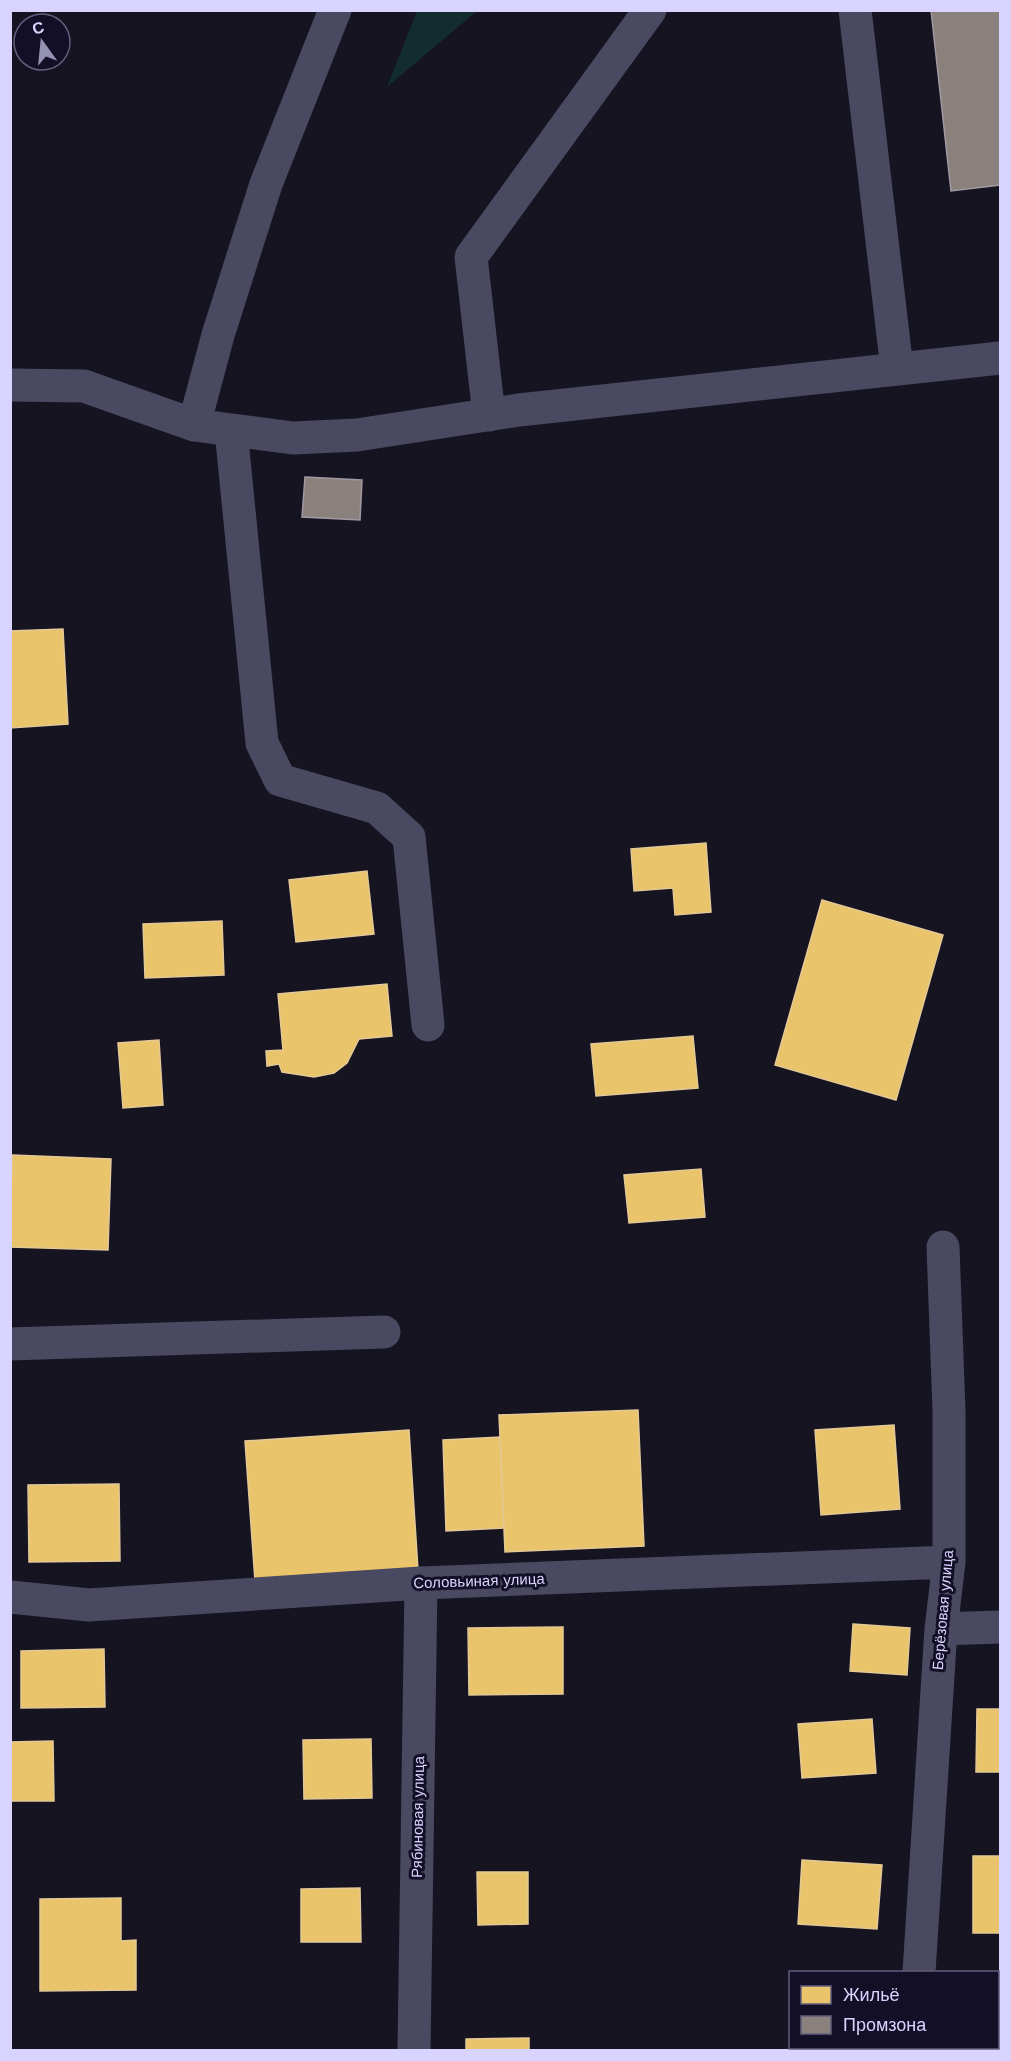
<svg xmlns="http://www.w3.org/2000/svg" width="1011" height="2061" font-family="'Work Sans',sans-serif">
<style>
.green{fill:#132c2d}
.homes{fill:#e9c46a;stroke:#e4c997;stroke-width:1.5}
.industry{fill:#8a817c;stroke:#a29aa3;stroke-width:1.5}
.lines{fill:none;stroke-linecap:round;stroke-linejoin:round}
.minor{stroke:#4a4962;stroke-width:33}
.labels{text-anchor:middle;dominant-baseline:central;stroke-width:6;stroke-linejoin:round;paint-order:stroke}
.street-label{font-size:15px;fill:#d9d4ff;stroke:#130f26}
</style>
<rect width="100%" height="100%" fill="#161421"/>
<path class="green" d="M417 11H477L387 87Z"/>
<path class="homes" d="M63 629 68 724 10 728V631Z
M706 843 711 912 675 915 673 888 634 891 631 849Z
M367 871 374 934 296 942 289 880Z
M822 900 943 935 896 1100 775 1065Z
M222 921 224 975 145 978 143 924Z
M387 984 392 1036 359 1039 347 1063 334 1073 314 1077 282 1072 279 1064 267 1066 266 1051 283 1050 278 994Z
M693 1036 698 1088 596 1096 591 1044Z
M159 1040 163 1105 123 1108 118 1043Z
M12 1155 111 1159 108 1250 10 1247Z
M701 1169 705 1217 629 1223 624 1175Z
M638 1410 644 1546 505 1552 499 1415Z
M894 1425 900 1509 821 1515 815 1430Z
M409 1430 418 1570 255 1581 245 1441Z
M500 1437 504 1528 446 1531 443 1440Z
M119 1484 120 1561 29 1562 28 1485Z
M853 1624 910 1628 907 1675 850 1671Z
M563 1627V1694L469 1695 468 1628Z
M104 1649 105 1707 21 1708V1651Z
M977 1709H1000V1772H976Z
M872 1719 876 1773 802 1778 798 1724Z
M371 1739 372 1798 304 1799 303 1740Z
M53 1741 54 1801H10V1742Z
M973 1856H1000V1933H973Z
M802 1860 882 1865 877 1929 798 1924Z
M477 1872H528V1924L478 1925Z
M360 1888 361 1942H301V1889Z
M121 1898V1941L136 1940V1990L40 1991V1899Z
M998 1998 1000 1999V2050H958L959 2048H998Z
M529 2038V2050H466V2039Z"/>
<path class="industry" d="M931 10H1000V185L951 191Z
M305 477 362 480 360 520 302 517Z"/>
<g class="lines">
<path class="minor" d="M855 10 897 369
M10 385 84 386 194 425 293 438 357 435 519 410 1000 358
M489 415 471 257 650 10
M194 425 218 335 266 184 335 10
M231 430 262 743 280 780 377 808 409 837 428 1025
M10 1344 384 1332
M10 1597 89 1605 421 1583 949 1562
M941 1629 1000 1627
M919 1972 941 1629 949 1562V1411L943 1247
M414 2050 421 1583
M915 2050V2048"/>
</g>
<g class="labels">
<g class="street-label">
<text transform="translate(479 1581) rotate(-2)">Соловьиная улица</text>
<text transform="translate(943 1610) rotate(-85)">Берёзовая улица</text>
<text transform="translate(418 1817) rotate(-89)">Рябиновая улица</text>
</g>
</g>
<rect width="1011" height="2061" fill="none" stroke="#d9d4ff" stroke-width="24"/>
<rect x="789" y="1971" width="210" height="78" fill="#130f26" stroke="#625e7d" stroke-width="1.5"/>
<rect x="801" y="1986" width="30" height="18" fill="#e9c46a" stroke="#625e7d" stroke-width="1.5"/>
<text x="843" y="2001" font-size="18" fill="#d9d4ff">Жильё</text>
<rect x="801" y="2016" width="30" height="18" fill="#8a817c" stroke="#625e7d" stroke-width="1.5"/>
<text x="843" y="2031" font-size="18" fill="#d9d4ff">Промзона</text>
<g transform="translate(42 42) rotate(345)"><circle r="28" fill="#130f26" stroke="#625e7d" stroke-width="1.5"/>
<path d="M0-4.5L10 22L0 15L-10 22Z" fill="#9591b1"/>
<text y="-9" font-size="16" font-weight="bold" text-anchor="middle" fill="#d9d4ff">С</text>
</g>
</svg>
